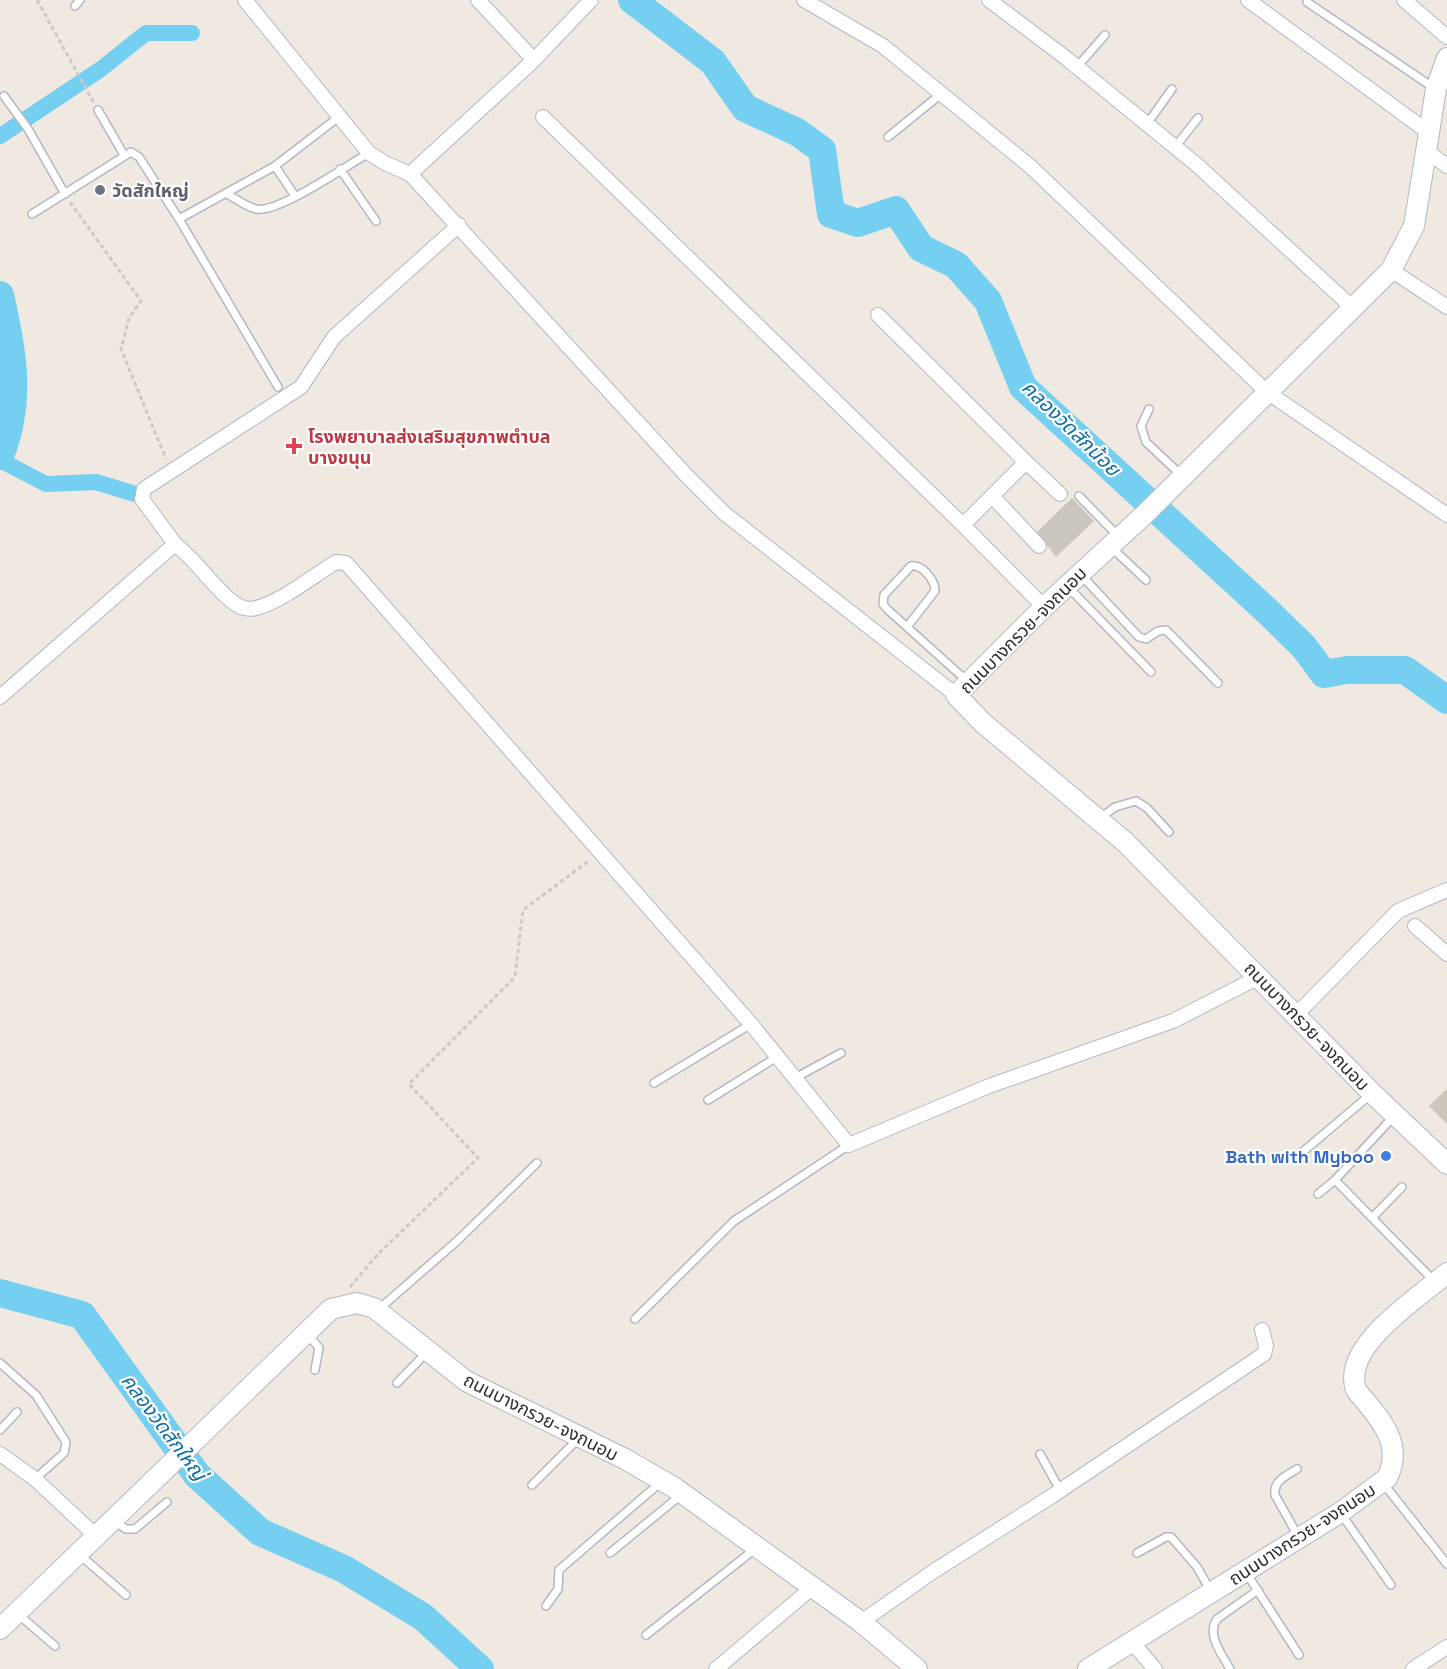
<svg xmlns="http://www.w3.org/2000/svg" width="1447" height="1669" font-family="'Space Grotesk','Noto Sans Thai',sans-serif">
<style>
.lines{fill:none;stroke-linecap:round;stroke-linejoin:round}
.canal{stroke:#75cff0;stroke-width:16}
.river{stroke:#75cff0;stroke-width:28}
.building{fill:#cbc7bf;stroke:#cbc5ba;stroke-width:1.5}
.lane-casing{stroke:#b4b7c1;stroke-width:10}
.street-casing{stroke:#b4b7c1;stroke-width:16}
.secondary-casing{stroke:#b4b7c1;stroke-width:22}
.path{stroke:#c9c9c9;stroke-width:3;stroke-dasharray:4.5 3;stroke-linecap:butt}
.lane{stroke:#fff;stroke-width:7}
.street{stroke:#fff;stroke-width:14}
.secondary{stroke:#fff;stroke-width:20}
.worship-dot{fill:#6b7280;stroke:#fff;stroke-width:2}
.health-dot{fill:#e0444e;stroke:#fff;stroke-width:2}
.shop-dot{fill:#3f7fe0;stroke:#fff;stroke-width:2}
.labels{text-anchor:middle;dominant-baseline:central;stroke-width:4.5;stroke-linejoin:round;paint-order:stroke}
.worship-label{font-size:18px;font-weight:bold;fill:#5b616d;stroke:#fff;text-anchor:start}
.health-label{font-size:18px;font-weight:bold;fill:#be3a42;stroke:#fff;text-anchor:start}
.street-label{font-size:18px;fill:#2e2e2e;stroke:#fff}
.shop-label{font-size:18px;font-weight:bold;fill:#366cbe;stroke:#fff;text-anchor:end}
.water-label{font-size:20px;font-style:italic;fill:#0d6fa3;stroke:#fff}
</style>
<rect width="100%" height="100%" fill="#efe9e1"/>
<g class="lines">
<path class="canal" d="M0 136 101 69 146 33H192
M0 460 46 484 96 482 135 494"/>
<path class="river" d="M632 0 713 62 745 108 797 132 822 150 831 214 858 223 896 210 921 248 956 265 988 301 1023 387 1265 609 1304 647 1324 674 1347 670H1405L1447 700
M0 295C13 352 22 400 0 456
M0 1293 82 1315 197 1475 260 1532 344 1569 423 1617 480 1669"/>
</g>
<path class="building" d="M1072 499 1093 521 1056 556 1038 532Z
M1447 1090V1123L1430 1106Z"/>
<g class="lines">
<g class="lane-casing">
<path id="lane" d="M1307 2 1434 88
M75 6 80 0
M1077 67 1105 35
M4 96 28 129 65 194
M98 110 124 155
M1147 124 1172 89
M888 137 941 94
M1175 147 1198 118
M275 166 295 196
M340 169 376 221
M227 194C236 199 247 207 256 209 278 214 347 165 369 153
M32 214 131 152 139 157 179 219 275 166 340 116
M179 219 278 387
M1149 409 1141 426 1146 442 1181 475
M1079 496 1119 537
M1111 547 1146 580
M1082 576 1139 637 1146 639 1158 631 1166 630 1218 683
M1069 588 1151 672
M907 627 935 591C935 580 922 564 911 566L884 595 883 604 887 609 967 681
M1099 819 1115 807 1136 801 1147 808 1169 832
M795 1078 841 1053
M654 1083 751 1024
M708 1100 777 1057
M1299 1155 1370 1095
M1335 1180 1394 1116
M1318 1194 1335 1180 1434 1281
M1372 1218 1402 1187
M379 1309 457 1241 537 1163
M635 1319 734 1221 849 1145
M308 1334 319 1348 315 1370
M0 1363 36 1395 66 1442 64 1453 35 1479
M397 1383 426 1353
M0 1430 17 1412
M1040 1454 1060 1490
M1297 1469C1286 1476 1273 1481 1275 1495L1298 1536
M1383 1483 1447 1564
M532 1485 578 1439
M1342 1515 1391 1585
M114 1521 126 1529H135L167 1502
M610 1553 681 1495
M1137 1553 1166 1537H1171L1197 1567 1210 1590
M80 1555 126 1595
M1247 1574 1299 1655
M546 1606 558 1589 559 1570 661 1482
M19 1615 55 1646
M646 1635 755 1549
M1230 1669C1222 1654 1206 1635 1217 1619L1258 1590"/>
</g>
<g class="street-casing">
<path id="street" d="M245 0 369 153 385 163 410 174 685 474 724 513 956 695
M478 0 534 60
M804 0 883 46 1031 167 1267 392 1447 515
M989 0 1066 58 1197 165 1353 308
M1248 0 1428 132
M1404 0 1447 37
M543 117 963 525 1044 607
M1425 150 1447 166
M410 174 534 60 591 0
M1391 270 1447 307
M878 315 1026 462 963 525
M1026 462 1060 494
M992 496 1039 546
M175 544C197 561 213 587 234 603 241 608 248 610 256 608 281 602 313 576 336 562L346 563 751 1024 849 1145 989 1086 1173 1021 1259 977
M0 697 175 544 142 499 144 489 301 387 334 337 459 225
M1415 926 1447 954
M1296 1015 1398 911 1447 890
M0 1454 35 1479 96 1536
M861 1622 934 1571 1052 1496 1264 1354 1266 1346 1262 1330
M1132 1642 1155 1669
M716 1669 813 1587
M1413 1669 1447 1647"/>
</g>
<g class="secondary-casing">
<path id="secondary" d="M1447 58 1436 89 1414 226 1391 270 1144 515 1044 607 956 695 983 723 1125 842 1372 1093 1447 1164
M0 1629 331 1309 357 1303 374 1308 466 1381 625 1459 675 1488 861 1622 917 1669
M1088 1669 1341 1512 1387 1478C1405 1442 1378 1417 1356 1390 1341 1346 1417 1299 1447 1273"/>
</g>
<path class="path" d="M37 0 94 103
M70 202 141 301 129 318 121 349 166 459
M350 1287 379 1253 478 1158 409 1084 515 977 523 910 590 860"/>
<use href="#lane" class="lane"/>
<use href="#street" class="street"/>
<use href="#secondary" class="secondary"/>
</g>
<circle class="worship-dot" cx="100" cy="190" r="6"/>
<path class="health-dot" d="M291 437h6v6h6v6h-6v6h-6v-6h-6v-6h6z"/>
<circle class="shop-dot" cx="1386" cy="1156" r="6"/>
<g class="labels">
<g class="worship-label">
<text x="112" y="190">วัดสักใหญ่</text>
</g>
<g class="health-label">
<text x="308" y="436">โรงพยาบาลส่งเสริมสุขภาพตำบล<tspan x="308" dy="21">บางขนุน</tspan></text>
</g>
<g class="street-label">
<text transform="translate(1023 630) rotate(-45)">ถนนบางกรวย-จงถนอม</text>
<text transform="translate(1307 1026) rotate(46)">ถนนบางกรวย-จงถนอม</text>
<text transform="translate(541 1417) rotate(27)">ถนนบางกรวย-จงถนอม</text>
<text transform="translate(1302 1534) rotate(-33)">ถนนบางกรวย-จงถนอม</text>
</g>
<g class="shop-label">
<text x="1374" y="1156">Bath with Myboo</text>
</g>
<g class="water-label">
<text transform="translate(1071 428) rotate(44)">คลองวัดสักน้อย</text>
<text transform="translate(164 1427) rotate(53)">คลองวัดสักใหญ่</text>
</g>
</g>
</svg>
